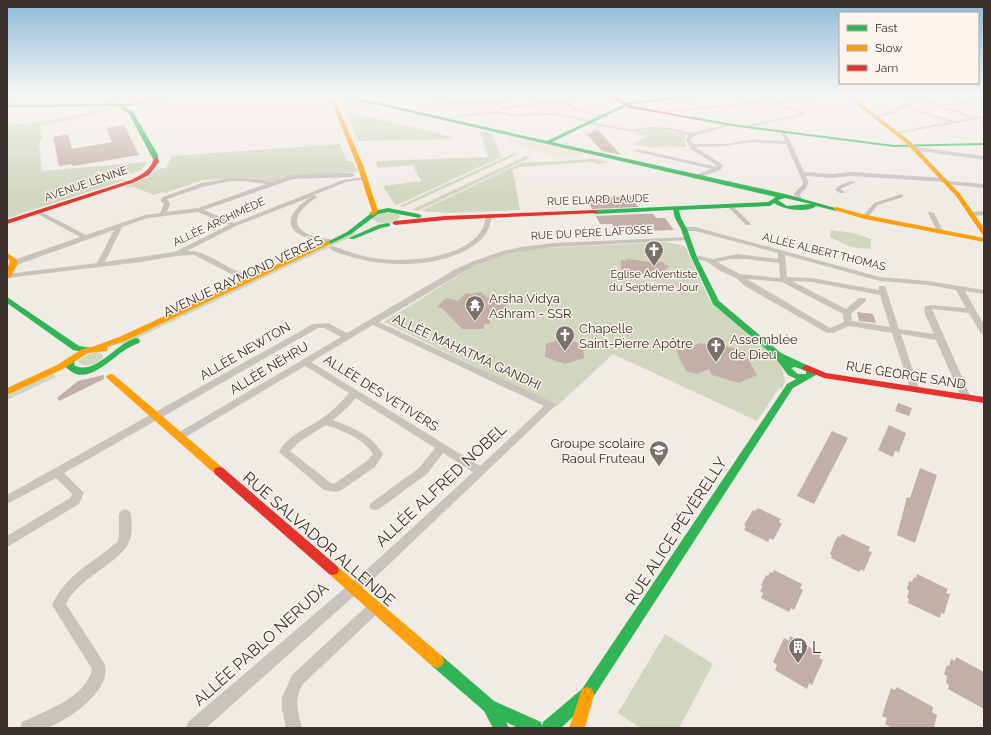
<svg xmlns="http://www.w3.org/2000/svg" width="991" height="735" font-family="Raleway,sans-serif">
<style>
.green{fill:#d1d6bf}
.plaza{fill:#eee3d5}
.building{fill:#c3afa7}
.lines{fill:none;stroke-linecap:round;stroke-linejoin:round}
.street{fill:#c9c3be;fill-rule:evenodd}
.fast{fill:#30b455;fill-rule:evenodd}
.slow{fill:#ff9f0a;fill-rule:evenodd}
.jam{fill:#e5322d;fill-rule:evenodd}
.labels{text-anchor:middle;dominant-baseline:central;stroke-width:3;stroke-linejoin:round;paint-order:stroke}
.far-street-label{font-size:11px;fill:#3b302b;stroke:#fbf5ee}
.far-poi-label{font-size:11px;fill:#3b302b;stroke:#fbf5ee}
.street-label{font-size:13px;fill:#3b302b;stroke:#fbf5ee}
.poi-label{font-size:13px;fill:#3b302b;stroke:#fbf5ee;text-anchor:start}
.near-street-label{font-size:16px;fill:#3b302b;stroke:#fbf5ee}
.near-poi-label{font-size:16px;fill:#3b302b;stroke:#fbf5ee;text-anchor:start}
</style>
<rect width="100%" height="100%" fill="#f0ebe5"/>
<path class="green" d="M105 108 114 110 40 126 42 139 39 142 42 171 147 162C138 178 127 173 111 174L105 180H126L7 218V125C41 123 73 116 105 108Z
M346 111 453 137 450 139 359 141Z
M657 129 685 134 686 135 684 142 687 147 662 146 653 148 634 144 647 136 631 133Z
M482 131 492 133 501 157 397 205 394 203 383 186 421 181 413 165 377 168 376 161 488 157 489 159 480 132Z
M340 144 347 161H353L358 172 296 175 275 182 254 178 203 180 165 193 162 192 154 195 132 186 124 188 149 176 158 169 166 168 172 156Z
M514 153 518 154 403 207 399 206Z
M526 156 531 157 418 211 413 209Z
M593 159 608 162 599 164 591 162 520 167 513 170 520 210 449 213 421 211 521 163Z
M382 212 398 214 400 217C394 225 381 225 373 220V217Z
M831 230 853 233 871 239V249L851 247 830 237Z
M353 232 357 234 123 345 119 342Z
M666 242 681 245 686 248 709 299 781 363 785 382 782 389 779 388 757 421 613 354 557 406 384 322 475 265 507 254 544 248Z
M99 352 103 355V357C98 364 87 368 79 363V360L92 353Z
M52 373 56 377 7 400V394Z
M665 634 713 664 679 728H640L618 713Z"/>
<path class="plaza" d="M509 136 527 140 585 153 581 155 560 157 509 144 506 138Z"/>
<path class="building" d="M124 125 139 155 73 166 72 164 59 166 53 137 68 134 72 149 112 142 106 128Z
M595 130 599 131 621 155 602 151 587 135Z
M631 196 638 207 592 209 587 199Z
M642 214H653L656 218H665L674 230 644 231 645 234 632 235 627 227 614 228 612 224H600L596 216Z
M627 259 652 262 654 260 665 263 664 265 669 266 661 274H654L652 276 641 273H621V260L625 261Z
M481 292 488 298H506L507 311 501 309 490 314V324H484V329H462L443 309 437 307 446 298 458 301 466 293 471 294Z
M857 312 873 314 876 323 859 321Z
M564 338 583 345 584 358 565 364 545 357 546 344Z
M700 343 711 345 719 362 726 346 743 351 740 356 748 359 757 375 739 383 712 375 709 369 697 374 686 371 683 364 682 365 676 349 684 351 685 349Z
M104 375V379L59 401 57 398 78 381Z
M898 403 912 408 909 416 895 411Z
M889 425 906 433 899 452 895 451 893 457 878 450Z
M832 431 848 438 814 504 797 496Z
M920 468 937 475 915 543 897 535 907 497 910 498Z
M758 508 781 519 779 522 782 524 773 540 770 538 768 542 744 530 746 526 744 525 753 510 755 511Z
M842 534 870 547 868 551 872 552 864 571 861 569 859 572 831 558 832 555 830 554 835 541 838 536 840 537Z
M774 570 802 584 800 588 803 590 794 610 791 608 789 612 761 598 763 593 760 591 763 586 761 585 766 575 768 576 770 572 773 573Z
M917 574 948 589 946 593 950 594 944 614 941 613 940 618 908 603 909 599 907 598 909 591 907 589 909 581 912 582 914 577 916 578Z
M790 636 821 654 819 658 823 660 812 685 809 683 807 689 775 670 777 665 773 662 784 638 789 641Z
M956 657 984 672V709L948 689 949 685 946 683 947 676 944 674 947 665 949 666 951 659 955 661Z
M897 687 933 707 932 712 937 715 934 728H892L885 724 887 718 882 716 891 688 895 690Z"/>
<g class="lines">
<path class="street" d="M7 94H81L58 97Z
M123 94 126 95 99 107 96 106 113 98 115 96Z
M429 94H433L435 98C452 101 467 101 484 102 492 102 498 103 506 101L496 94 505 96 511 102 495 106 488 104 449 103 433 100Z
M553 94H584L562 97 578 109 605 116 603 117 575 111 565 103 502 109 500 108 522 104 562 101Z
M652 94H657L640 103 637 102Z
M758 94H763L775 99 832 94H847L780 102 806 114 746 128 744 126 800 114 774 102 659 113 657 112 770 100Z
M902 94H908L920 98 929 94H934L924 99 941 105 976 101 956 94H963L984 100V102L944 106 977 117 984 116V118L895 134V133L897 132 949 122 904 108 892 114 874 118V116L888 112 916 100ZM920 101 971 118 955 121 908 107Z
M499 111 510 114 554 113 592 120 594 121 592 122 632 130 651 127 669 128 692 133 729 124 731 125 694 136 690 140 693 144H726L750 140 785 141 781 132 783 131C789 135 800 163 804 172L832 174 851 172 945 178 948 180 945 182 851 176 832 178 806 176C810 185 807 188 800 194L802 199 799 201 797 200 794 194 802 185 803 182 786 144 750 142 726 146 695 147 719 162 723 166 720 170 695 179 693 178V176L712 169 634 151 637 149 717 167 715 164 691 149 686 140 689 135 669 130 651 129 632 132 589 124 587 123 589 122 554 115 510 116 499 113 461 117 446 121 444 120 461 115Z
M915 147 984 156V160L913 150 912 149Z
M327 173H352L355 175 352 177 293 179 204 210 234 223 343 180 366 177V179L346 182 314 195 317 197 316 198C301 208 285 224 310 235 317 238 325 238 332 240V242C325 244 317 241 310 239 279 229 290 210 311 197L236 226 187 251C207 250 223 267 242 273 248 275 257 270 263 275L262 277 239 278 194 255 176 256 141 262 7 278V274L97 263 114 230 17 265H11V261L80 237 36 213V211H40L86 235 145 215 160 213 164 204 160 200 163 197 202 183 231 178 258 179 272 182 292 175ZM231 181H245L266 184 198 208 167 212 170 204 167 199 206 186ZM198 212 229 225 174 252 105 262 122 227 148 218Z
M851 181 856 182 842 188 841 189 845 192 844 193H840L835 190 838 186Z
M948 181 984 184V188L946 184 945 183Z
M901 194 903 195V197L878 205 867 218 862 217 874 203Z
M728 205H732L750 223V225H746L728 207Z
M984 211V215L973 216 970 214 973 212Z
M929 212 934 213 942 229 941 230 936 229 928 213Z
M489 214 492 216C490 226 487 236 478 242 445 269 386 268 348 256 342 254 334 252 329 248L332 246C346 250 359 256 373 258 404 263 463 259 481 231 484 227 485 221 486 216Z
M695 227 880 277 928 281 984 290V294L965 291 984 325V335L980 332 969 313 932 309 971 397 966 400 961 397 936 340 901 334 919 389 917 391H911L892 333 849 326 833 333H827L745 286 736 278 720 271 706 261 694 259 691 257 694 255 713 259 738 254 778 259V253L695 231H684L681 229 684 227ZM785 255 880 281 928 285 956 290 966 308 932 305 925 306 924 312 934 334 899 329 885 286H879V290L812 278 787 277ZM730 259H747L779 263 780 278 740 274 717 262ZM747 279 782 282 843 314 844 322 830 328ZM792 281 812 282 880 295 890 327 852 321 851 314 865 302 866 300 865 298H859L846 309Z
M688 237 691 239 690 240 554 247 507 254 476 265 460 274 379 322 554 403 556 405 381 572 206 728H186L188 722 373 564 473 472 443 453 427 474 379 509 375 510 371 509 369 506 371 503 419 468 435 448 356 398 348 407 333 420C353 428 372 435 383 454L375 467 340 491 336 492 324 490 279 452C288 435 305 430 321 419 331 412 341 403 349 393L305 366 184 438H176L175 436 176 434 341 337 324 328H318L64 473 84 493 79 504 7 547V536L70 498 72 494 56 478 7 504V495L313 324 328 323 347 333 454 270 471 262 503 251 521 247 554 243ZM373 325 544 406 480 466 311 362ZM326 425C342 431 364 438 373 454L367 461 334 484 331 483 290 451 299 442Z
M125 509 129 511 131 514C131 522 133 531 130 539 123 563 79 576 66 604L104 663C115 688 66 723 45 728 38 730 28 728 20 728L22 722C45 711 87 697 92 669L52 605C67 573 92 564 117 542L119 537V514L121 511Z
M375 601 380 603 382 607 380 611 302 685C294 700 298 712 302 728H286L282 709V698L292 675 370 603Z"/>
<path class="fast" d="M16 94H22L7 100V98Z
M341 94H347L353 97 547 141 629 102 708 94H723L631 104 552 142 785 194 839 209 836 211 816 206C808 213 783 210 774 203L770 206 679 210 681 218 687 229 697 257 719 301 781 353 813 368 816 375 793 388 592 699 561 728H518L506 722 509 728H493L484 711 432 666 430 661 432 656 437 654 442 656 494 701 541 722 542 726 543 722 582 689 787 384 796 379 788 375 774 356 713 304 691 257 681 229 675 218 673 210 595 214 592 212 595 210 768 202 776 197 352 99ZM785 198 811 204 787 206 778 200ZM795 367 806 371V374H798L791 368Z
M127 104 126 106 7 107V105Z
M121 107 132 110 158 155V160L153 159 128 112 121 109Z
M694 117 738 125 894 145 984 143V145L894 147 738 127 692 119Z
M388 208 419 214 422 216 419 218 388 212 378 214 351 234 330 244H326L325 243 347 232 374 211Z
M388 223 390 224V226L381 228 354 239H350L349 238 378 225Z
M7 297 79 346 92 348 93 350 89 353 73 350 7 303Z
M136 338 139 339 140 341 139 343C134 345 129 347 125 350 108 361 84 389 65 366L68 358 71 357 75 360 74 365C94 377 115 344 136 338Z"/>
<path class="slow" d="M171 94H178L121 108 119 107Z
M843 94H848L910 141 960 194 984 228V235L982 234 956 196 906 143Z
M328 97H330L336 103 363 165 378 211 374 215 369 214 372 211 357 165 332 103Z
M836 207 866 215 984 238V242L865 219 834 210V208Z
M328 241 330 242V244L125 341 107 347 108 349 107 351 88 353 63 369 7 395V388L57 365 82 349 92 347 119 337Z
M7 253 16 259 18 263 10 278H7V269L10 261 7 258Z
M111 374 114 375 223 468 224 471 223 474 219 475 215 474 108 379 106 377 108 375Z
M333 565 337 566 442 656 444 661 442 666 437 668 432 666 329 574 327 570 329 566Z
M587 687 592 689 594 694 585 728H569L582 689Z"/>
<path class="jam" d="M605 94H610L633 106 696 118 694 119 630 108Z
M154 158H158L159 162 149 175 135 182 7 224V220L131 180C141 175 151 170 154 158Z
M595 210 598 212 597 213 445 220 395 225 392 223 395 221 445 216Z
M807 365 826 373 984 397V403L824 378 804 370 802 368 804 366Z
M219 467 223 468 337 566 339 570 337 574 333 575 329 574 215 474 214 471 215 468Z"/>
</g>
<linearGradient id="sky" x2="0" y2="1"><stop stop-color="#8bbad8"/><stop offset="0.48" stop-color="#f8f6f3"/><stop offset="1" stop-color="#f8f6f3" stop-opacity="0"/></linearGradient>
<rect width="991" height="197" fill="url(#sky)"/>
<defs>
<g id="church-pin" transform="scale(1)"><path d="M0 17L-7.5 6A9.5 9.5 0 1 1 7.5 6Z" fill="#7a716c" stroke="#fbf5ee"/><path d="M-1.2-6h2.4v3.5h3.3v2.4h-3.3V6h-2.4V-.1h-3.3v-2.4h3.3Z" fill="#fff"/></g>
<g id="temple-pin" transform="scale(1)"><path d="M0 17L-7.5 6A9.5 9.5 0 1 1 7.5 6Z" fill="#7a716c" stroke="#fbf5ee"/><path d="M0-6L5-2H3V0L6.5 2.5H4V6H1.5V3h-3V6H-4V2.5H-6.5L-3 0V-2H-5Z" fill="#fff"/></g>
<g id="school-pin" transform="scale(1)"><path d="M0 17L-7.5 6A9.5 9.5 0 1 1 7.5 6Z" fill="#7a716c" stroke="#fbf5ee"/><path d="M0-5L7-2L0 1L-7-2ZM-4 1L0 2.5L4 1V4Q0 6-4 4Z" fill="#fff"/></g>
<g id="building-pin" transform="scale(1)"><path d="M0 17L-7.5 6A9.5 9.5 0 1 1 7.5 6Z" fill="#7a716c" stroke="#fbf5ee"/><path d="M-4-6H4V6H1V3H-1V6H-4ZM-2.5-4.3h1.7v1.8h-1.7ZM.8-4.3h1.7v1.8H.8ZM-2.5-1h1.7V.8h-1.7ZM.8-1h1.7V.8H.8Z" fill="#fff"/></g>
</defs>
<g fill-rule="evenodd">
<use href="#church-pin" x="654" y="250"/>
<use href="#temple-pin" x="475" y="305"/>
<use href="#church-pin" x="565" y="335"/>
<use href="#church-pin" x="716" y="346"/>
<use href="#school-pin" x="659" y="450"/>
<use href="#building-pin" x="798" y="647"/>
</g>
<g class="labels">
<g class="far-street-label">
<text transform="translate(86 184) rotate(-19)">AVENUE LÉNINE</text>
<text transform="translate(598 200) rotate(-2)">RUE ELIARD LAUDE</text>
<text transform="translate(219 222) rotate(-25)">ALLÉE ARCHIMÈDE</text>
<text transform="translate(592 233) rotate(-3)">RUE DU PÈRE LAFOSSE</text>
<text transform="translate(824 252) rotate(14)">ALLÉE ALBERT THOMAS</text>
</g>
<g class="far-poi-label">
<text x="654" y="274">Église Adventiste<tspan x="654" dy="13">du Septième Jour</tspan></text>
</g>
<g class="street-label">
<text transform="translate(243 276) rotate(-25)">AVENUE RAYMOND VERGÈS</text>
<text transform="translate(245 351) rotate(-30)">ALLÉE NEWTON</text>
<text transform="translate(467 352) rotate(25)">ALLÉE MAHATMA GANDHI</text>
<text transform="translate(269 368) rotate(-31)">ALLÉE NÉHRU</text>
<text transform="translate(906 375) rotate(9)">RUE GEORGE SAND</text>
<text transform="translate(381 393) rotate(32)">ALLÉE DES VÉTIVERS</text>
</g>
<g class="poi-label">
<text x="489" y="298">Arsha Vidya<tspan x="489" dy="15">Ashram - SSR</tspan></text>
<text x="579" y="328">Chapelle<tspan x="579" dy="15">Saint-Pierre Apôtre</tspan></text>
<text x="730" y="339">Assemblée<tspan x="730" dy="15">de Dieu</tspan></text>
<text x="645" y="443" text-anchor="end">Groupe scolaire<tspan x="645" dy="15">Raoul Fruteau</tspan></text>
</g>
<g class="near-street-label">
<text transform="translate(441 485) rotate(-43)">ALLÉE ALFRED NOBEL</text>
<text transform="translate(676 531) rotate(-57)">RUE ALICE PÉVÉRELLY</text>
<text transform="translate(319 539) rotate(41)">RUE SALVADOR ALLENDE</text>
<text transform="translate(261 644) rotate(-42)">ALLÉE PABLO NERUDA</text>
</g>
<g class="near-poi-label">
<text x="812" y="647">L</text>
</g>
</g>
<rect width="991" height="735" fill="none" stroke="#3b302b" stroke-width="16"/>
<rect x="839" y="12" width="140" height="72" fill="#fbf5ee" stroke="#aea6a0"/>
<rect x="847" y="25" width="20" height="6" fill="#30b455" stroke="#aea6a0"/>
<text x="875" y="32" font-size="12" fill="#3b302b">Fast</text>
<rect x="847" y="45" width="20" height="6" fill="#ff9f0a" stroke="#aea6a0"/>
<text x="875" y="52" font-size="12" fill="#3b302b">Slow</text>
<rect x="847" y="65" width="20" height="6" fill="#e5322d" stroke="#aea6a0"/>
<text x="875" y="72" font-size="12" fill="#3b302b">Jam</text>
</svg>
